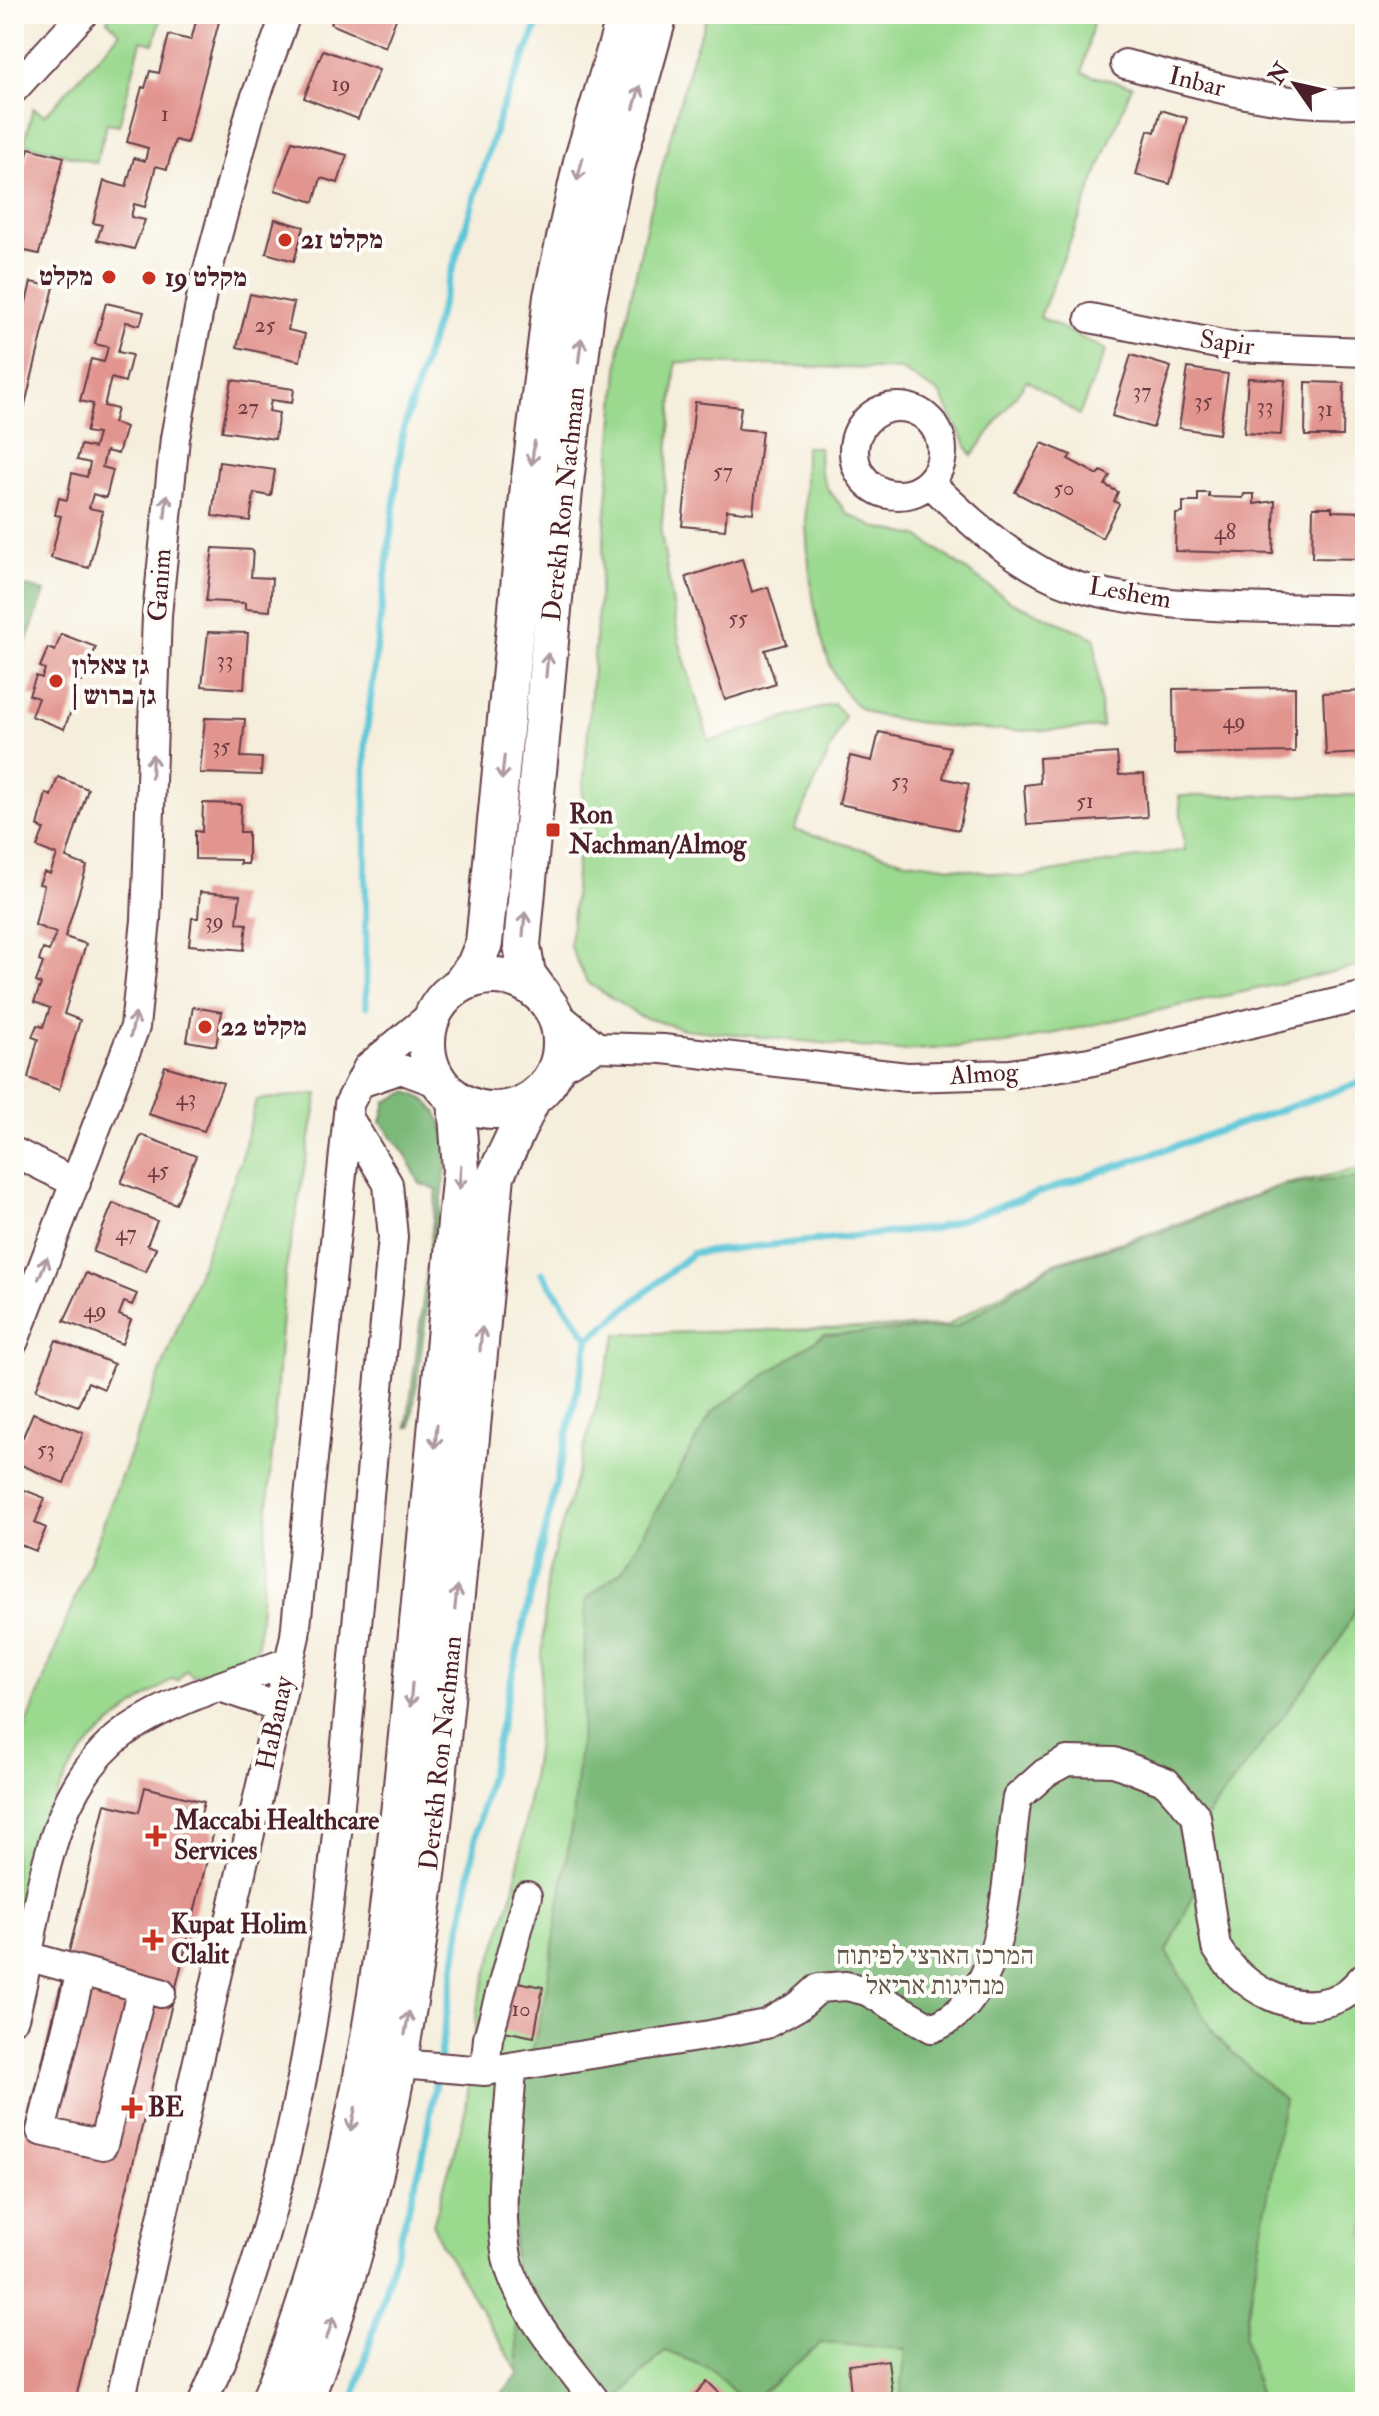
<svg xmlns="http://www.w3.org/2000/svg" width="1379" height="2416" font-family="'IM FELL Double Pica','Frank Ruhl Libre',serif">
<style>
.green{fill:#9ad98e;stroke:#727c5c;stroke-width:2}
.forest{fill:#7bb979;stroke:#626c52;stroke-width:2}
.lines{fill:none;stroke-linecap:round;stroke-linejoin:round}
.stream{stroke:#5cc6d7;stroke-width:7}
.building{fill:#e2948f}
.minor-casing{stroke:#643e46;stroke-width:32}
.major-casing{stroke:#643e46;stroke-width:40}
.minor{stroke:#fff;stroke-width:28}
.major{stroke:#fff;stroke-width:36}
.oneway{stroke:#ae9aa0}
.poi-dot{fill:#c8321e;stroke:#fdfcf7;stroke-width:3}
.labels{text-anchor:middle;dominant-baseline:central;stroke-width:8;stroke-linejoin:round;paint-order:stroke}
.number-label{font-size:22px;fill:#703c44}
.street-label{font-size:26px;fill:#4a1f2b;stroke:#fdfcf7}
.poi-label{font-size:26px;font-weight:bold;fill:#4a1f2b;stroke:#fdfcf7;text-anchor:start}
.park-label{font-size:26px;fill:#625749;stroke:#fdfcf7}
</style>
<rect width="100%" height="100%" fill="#fdfcf7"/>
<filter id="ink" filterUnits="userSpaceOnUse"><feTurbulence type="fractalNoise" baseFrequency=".0125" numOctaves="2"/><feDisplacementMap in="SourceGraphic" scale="16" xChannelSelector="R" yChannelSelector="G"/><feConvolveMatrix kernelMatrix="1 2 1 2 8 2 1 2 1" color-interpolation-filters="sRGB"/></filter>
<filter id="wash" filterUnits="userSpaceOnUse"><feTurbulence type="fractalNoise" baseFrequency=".006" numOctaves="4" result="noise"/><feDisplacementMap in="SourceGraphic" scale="32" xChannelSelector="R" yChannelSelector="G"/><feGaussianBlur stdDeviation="1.8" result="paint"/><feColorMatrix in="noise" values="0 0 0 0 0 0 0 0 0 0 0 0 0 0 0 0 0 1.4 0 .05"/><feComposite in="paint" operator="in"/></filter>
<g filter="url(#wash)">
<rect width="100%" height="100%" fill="#f5eedc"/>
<path class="green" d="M112 14H162L154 44 141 41 119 125 107 123 96 163 24 143 33 108 45 115 120 33 107 20Z
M708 14H1095L1082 73 1132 86 1040 317 1106 350 1079 415 1027 380 972 456 940 394 901 370 676 362 661 533 679 641 709 741 834 704 845 717 794 830 902 860 1021 877 1185 850 1179 796 1365 795V965L1006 1044 899 1051 684 1029 639 1016 587 982 570 946 620 345 647 223 692 57Z
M805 447H819L820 470 827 488 848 514 874 527 918 536 1010 601 1095 638 1102 727C1022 734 954 731 875 715 804 694 804 509 805 447Z
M318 1094 285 1274 258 1644 252 1659 192 1676 186 1670 177 1681 173 1679C74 1746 57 1768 31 1885 26 1907 17 1929 14 1951V1759L241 1160 256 1100Z
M1365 1168V2402H537L441 2244 433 2225 466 2109 478 2002 515 1886 536 1751 547 1577 617 1334 946 1326 1054 1263 1157 1231 1282 1185Z"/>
<path class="forest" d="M14 583 45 592 14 674Z
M407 1092C436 1100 441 1118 449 1145L411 1427H407L437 1190 420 1184 406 1155 381 1122 386 1102Z
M1365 1177V1350L1360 1359 1365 1370V1590L1337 1645 1207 1816 1204 1873 1167 1952 1215 2036 1284 2100 1244 2336 1261 2402H900L906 2349 821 2343 751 2402H744L711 2369 665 2351 615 2402H494L519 2374 514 2297V2123L545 1999 574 1809 583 1708 586 1599 623 1569 712 1412 823 1335 956 1327 1054 1264 1160 1233 1283 1185Z"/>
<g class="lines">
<path class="stream" d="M366 1006 365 745 403 431 501 111 542 14
M589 1339 693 1253 936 1228 1365 1081
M439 2060 477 1830 589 1339 542 1273
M353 2402 423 2157 437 2072"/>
</g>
<g id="blocks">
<path class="building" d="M198 14H221L187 143 175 140 167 169 156 166 145 207 134 204 131 217 145 220 134 249 97 240 102 225 93 223 104 181 126 187 134 158 145 161 148 148 127 142 142 87 145 88 150 71 159 73 169 35 191 40Z
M335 14H398L385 47 331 24Z
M323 50 379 70 358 119 304 98Z
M1161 110 1187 118 1170 184 1136 175 1148 130 1155 132Z
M292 141 347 155 338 183 321 178 314 202 275 190Z
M29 148 64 157 39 254 25 251 22 264 14 262V205Z
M275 219 304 227 294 261 266 253Z
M31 282 54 287 15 445 14 351Z
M250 294 294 303 288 330 305 334 300 361 237 347Z
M106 303 144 312 140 325 126 322 118 352 132 355 125 382 111 378 104 406 117 409 113 423 126 427 118 454 106 451 102 467 113 470 106 498 93 494 89 508 103 511 89 568 51 558 61 516 55 515 59 498 67 500 72 473 87 477 90 463 77 460 81 445 94 448 98 434 86 432 93 404 80 401 91 359 104 362 108 347 95 344Z
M1131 355 1171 367 1153 428 1112 416Z
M1188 368 1228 374 1219 434 1179 428Z
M1248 378 1285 380 1281 435 1244 433Z
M232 380 294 389 292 403 271 400 269 411 279 413 275 439 222 431Z
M1306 382 1344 383 1343 436H1305Z
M695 402 741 407 738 429 762 431 753 513 727 510 725 530 682 526Z
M1042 443 1071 455 1068 459 1098 475 1101 471 1110 476 1105 485 1118 492 1114 501 1119 504 1102 538 1015 492Z
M219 462 275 470 271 496 254 493 250 521 212 516Z
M14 471 21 473 15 499H14Z
M1198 493H1209V497L1243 498 1244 494H1254V504L1275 501 1273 554 1175 551 1176 514 1183 513V502H1198Z
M1313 507H1332V511L1365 512V559L1312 558Z
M213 548 253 550 251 577 272 578 270 611 245 609V603L206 601Z
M742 559 752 592 768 587 786 644 765 650 776 684 725 700 686 577Z
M208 632 248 633 244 689 202 686Z
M61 634 96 647 82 682 78 681 74 691 78 693 64 729 31 716 38 698 29 695 36 676 42 678 45 669 40 667 48 648 55 651Z
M1295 687V752L1174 754 1173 689Z
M1365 691V753L1326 755 1323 693Z
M205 718 245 719 241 757 262 758 261 775 200 773Z
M879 732 950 747 943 778 969 784 959 830 839 804 850 756 872 761Z
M1117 753 1119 775 1144 774 1147 817 1027 825 1024 785 1040 783 1039 758Z
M58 777 88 789 66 858 87 866 65 937 86 944 64 1014 80 1020 59 1090 28 1078 38 1039 32 1037 37 1025 43 1027 50 1008 34 1002 41 984 36 982 43 963 39 961 43 949 49 951 56 933 35 925 44 885 39 884 44 872 50 874 57 855 37 847 44 829 38 826 46 793 51 796Z
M203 803 241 804 240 832H248V864H240V860L195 859V831L202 832Z
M200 892 240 895 237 923 247 924 244 950 189 945 192 918H198Z
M193 1007 222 1012 216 1046 187 1041Z
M165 1066 223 1083 204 1131 148 1114Z
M141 1135 196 1156 176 1204 121 1183Z
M113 1203 157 1221 147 1245 156 1248 146 1272 93 1252Z
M86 1273 137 1294 132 1305 124 1302 119 1315 131 1320 122 1344 64 1321Z
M56 1340 114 1364 104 1389 88 1382 78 1406 36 1390Z
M33 1413 83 1433 64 1483 14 1462V1443L18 1434 23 1437Z
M14 1486 45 1498 35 1523 46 1528 36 1551 14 1542Z
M145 1787 204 1802 198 1826 214 1831 75 2402H14V2178L105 1804 139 1812Z
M508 1980 543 1987 534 2037 499 2030Z
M888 2360 893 2402H852L848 2365Z
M707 2381 729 2402 690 2400Z"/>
</g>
</g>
<g filter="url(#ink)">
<use href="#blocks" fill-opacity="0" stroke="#643e46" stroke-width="2"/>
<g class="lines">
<g class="minor-casing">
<path id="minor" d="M1125 64C1202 84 1284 110 1365 102
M14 89 83 14
M1090 318 1232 347 1365 352
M854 451a44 44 0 1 1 88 0a44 44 0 1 1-88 0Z
M929 482C965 517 1000 549 1044 573 1122 614 1276 606 1365 610
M555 1013 597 1047
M557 1069 597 1047 663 1049 907 1077 1010 1074 1089 1062 1365 996
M360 1083 401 1069 439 1083
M14 1152 76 1183
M14 1341 135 1027 146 920 157 615 175 438 203 288 251 110 286 14
M220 1687 279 1707
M30 1957 161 1993
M81 1972 41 2131 103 2145 142 1988
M14 2018C40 1924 39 1793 126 1731 174 1698 234 1682 288 1662
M400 2064 485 2071 710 2035 766 2024 800 2005 819 1988 846 1986 867 1991 932 2028C1012 1998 1005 1866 1017 1798L1045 1773 1067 1761 1114 1762 1166 1782 1196 1816 1216 1947C1242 1988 1292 2019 1341 1997 1350 1993 1357 1983 1365 1976
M512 2068C509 2126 496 2200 507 2257 516 2305 567 2363 596 2402
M485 2071 488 2038 527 1896
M120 2402 295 1636 349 1104 368 1067 435 1012
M203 2402C303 2182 328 1939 350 1701 364 1546 379 1391 393 1237L388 1184 348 1117"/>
</g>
<g class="major-casing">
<path id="major" d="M427 1043a67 67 0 1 1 134 0a67 67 0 1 1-134 0Z
M460 985 475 965 484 943 529 486 552 297 582 162 626 14
M543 996 527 974 522 945 564 490 587 302 615 171 659 14
M269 2402C363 2175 389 1926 412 1684 429 1513 445 1342 461 1170L456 1100
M304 2402C397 2164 425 1920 449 1668 465 1503 481 1339 496 1175L532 1099"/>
</g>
<use href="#minor" class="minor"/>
<use href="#major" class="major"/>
</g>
<defs><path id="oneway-shaft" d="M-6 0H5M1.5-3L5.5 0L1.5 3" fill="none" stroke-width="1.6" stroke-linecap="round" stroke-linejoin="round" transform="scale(2)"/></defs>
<g class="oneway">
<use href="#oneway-shaft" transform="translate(637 97) rotate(-74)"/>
<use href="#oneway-shaft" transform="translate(580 169) rotate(104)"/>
<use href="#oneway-shaft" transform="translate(580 350) rotate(-83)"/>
<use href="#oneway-shaft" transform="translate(533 453) rotate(97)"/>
<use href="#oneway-shaft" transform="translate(166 506) rotate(-84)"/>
<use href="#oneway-shaft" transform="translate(547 665) rotate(-85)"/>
<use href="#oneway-shaft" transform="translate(152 766) rotate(-88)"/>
<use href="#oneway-shaft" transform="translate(503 768) rotate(96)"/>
<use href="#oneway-shaft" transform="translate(524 924) rotate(-85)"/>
<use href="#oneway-shaft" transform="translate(133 1025) rotate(-78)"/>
<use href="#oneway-shaft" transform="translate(460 1177) rotate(94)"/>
<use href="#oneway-shaft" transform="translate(43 1268) rotate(-68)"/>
<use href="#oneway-shaft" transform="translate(481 1339) rotate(-85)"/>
<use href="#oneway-shaft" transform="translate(436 1436) rotate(95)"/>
<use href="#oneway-shaft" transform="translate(456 1598) rotate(-84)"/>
<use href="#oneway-shaft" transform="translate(411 1695) rotate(95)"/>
<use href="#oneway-shaft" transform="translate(407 2023) rotate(-80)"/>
<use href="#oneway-shaft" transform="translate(353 2119) rotate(102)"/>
<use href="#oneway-shaft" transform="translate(330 2328) rotate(-72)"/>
</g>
</g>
<g class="poi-dot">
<circle cx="285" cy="240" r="8"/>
<circle cx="109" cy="277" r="8"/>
<circle cx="149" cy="278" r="8"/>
<circle cx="56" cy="681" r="8"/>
<rect x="545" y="822" width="16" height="16" rx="4"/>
<circle cx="205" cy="1027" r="8"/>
<path d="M152 1824h8v8h8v8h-8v8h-8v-8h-8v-8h8z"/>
<path d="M149 1928h8v8h8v8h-8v8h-8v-8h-8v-8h8z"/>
<path d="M128 2096h8v8h8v8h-8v8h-8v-8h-8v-8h8z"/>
</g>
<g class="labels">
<g class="number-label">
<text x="341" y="84">19</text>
<text x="165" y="114">1</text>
<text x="265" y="325">25</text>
<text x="1142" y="391">37</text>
<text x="1203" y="401">35</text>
<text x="1265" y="406">33</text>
<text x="248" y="407">27</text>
<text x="1325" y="409">31</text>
<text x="723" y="471">57</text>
<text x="1064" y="488">50</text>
<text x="1225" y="532">48</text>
<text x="738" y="618">55</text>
<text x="225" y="660">33</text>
<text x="1234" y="721">49</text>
<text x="221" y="746">35</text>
<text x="900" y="781">53</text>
<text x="1085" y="801">51</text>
<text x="214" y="921">39</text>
<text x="186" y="1098">43</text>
<text x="158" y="1170">45</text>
<text x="126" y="1233">47</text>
<text x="95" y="1310">49</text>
<text x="46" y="1449">53</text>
<text x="521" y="2009">10</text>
</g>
<g class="street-label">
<text transform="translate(1197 82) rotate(14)">Inbar</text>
<text transform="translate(1227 343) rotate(8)">Sapir</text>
<text transform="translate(564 504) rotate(-84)">Derekh Ron Nachman</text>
<text transform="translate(160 585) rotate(-86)">Ganim</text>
<text transform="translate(1130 593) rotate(10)">Leshem</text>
<text transform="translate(984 1074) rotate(-4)">Almog</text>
<text transform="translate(275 1723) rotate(-78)">HaBanay</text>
<text transform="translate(441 1753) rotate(-84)">Derekh Ron Nachman</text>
</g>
<g class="poi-label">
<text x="301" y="240">מקלט 21</text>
<text x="93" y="277" text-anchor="end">מקלט</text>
<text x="165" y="278">מקלט 19</text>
<text x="72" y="666">גן צאלון<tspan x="72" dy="30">| גן ברוש</tspan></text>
<text x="569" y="815">Ron<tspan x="569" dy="30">Nachman/Almog</tspan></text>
<text x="221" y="1027">מקלט 22</text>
<text x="174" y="1821">Maccabi Healthcare<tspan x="174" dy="30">Services</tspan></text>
<text x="171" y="1925">Kupat Holim<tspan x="171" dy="30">Clalit</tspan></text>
<text x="148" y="2108">BE</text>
</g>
<g class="park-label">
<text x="935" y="1956">המרכז הארצי לפיתוח<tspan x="935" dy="30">מנהיגות אריאל</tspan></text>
</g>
</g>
<rect width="1379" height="2416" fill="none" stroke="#fdfcf7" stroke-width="48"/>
<g transform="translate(1295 84) rotate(304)" stroke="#fdfcf7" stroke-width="6" paint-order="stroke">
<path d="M0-6L14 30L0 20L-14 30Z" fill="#4a1f2b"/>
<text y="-12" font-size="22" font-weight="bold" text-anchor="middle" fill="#4a1f2b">N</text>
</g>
</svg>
